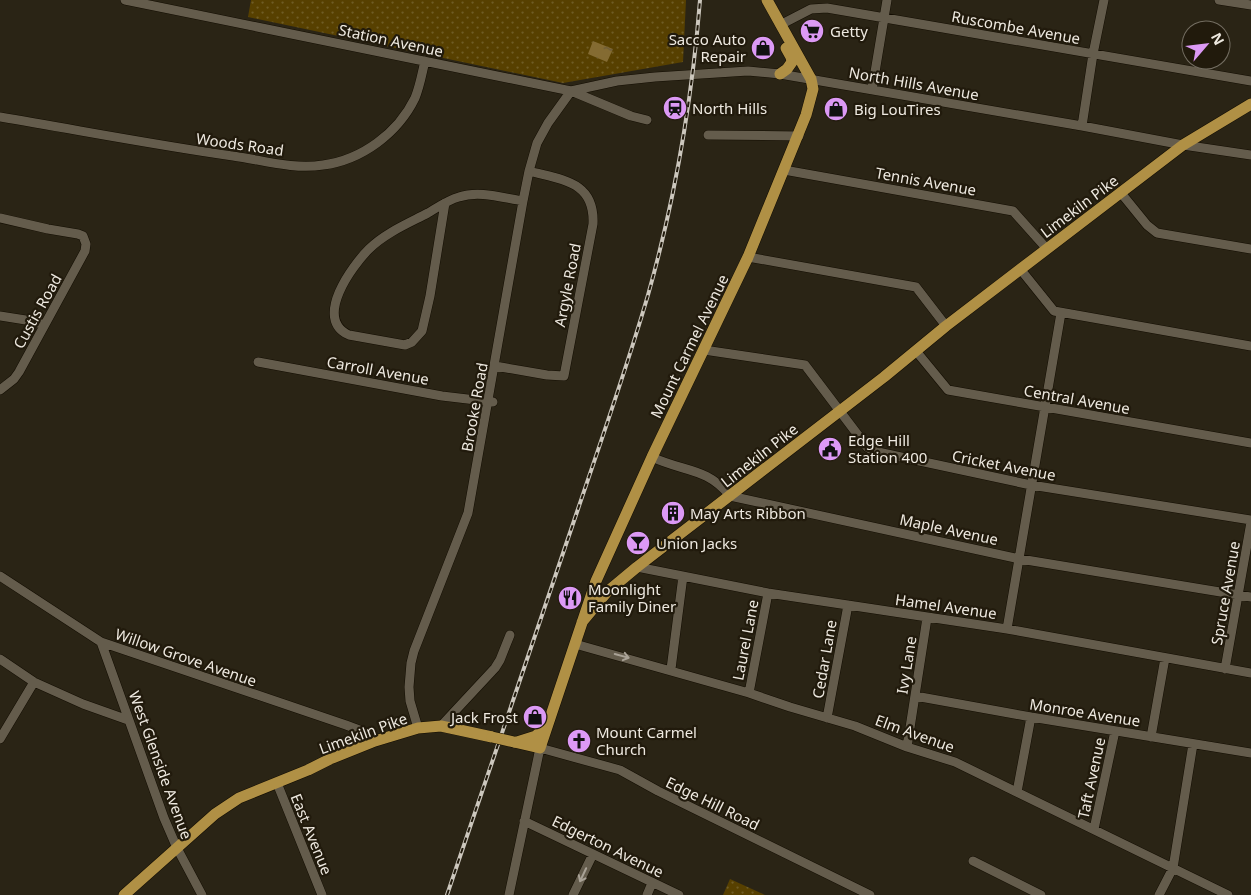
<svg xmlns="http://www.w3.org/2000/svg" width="1251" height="895" font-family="'Noto Sans',sans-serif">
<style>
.green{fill:url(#green-dots)}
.water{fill:url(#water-ripples)}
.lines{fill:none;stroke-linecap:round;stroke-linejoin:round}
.minor-casing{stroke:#130d02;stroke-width:10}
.major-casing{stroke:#130d02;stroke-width:12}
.minor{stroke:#645c4c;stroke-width:9}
.major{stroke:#b09045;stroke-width:11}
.rail-casing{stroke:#ccc7bd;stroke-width:4}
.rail{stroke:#211a0c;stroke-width:2;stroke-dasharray:5.5;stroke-linecap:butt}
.major-bridge-casing{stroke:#130d02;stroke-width:12;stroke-linecap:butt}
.major-bridge{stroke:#b09045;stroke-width:11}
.oneway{stroke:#a9a296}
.labels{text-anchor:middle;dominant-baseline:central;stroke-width:4.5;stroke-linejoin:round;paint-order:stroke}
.street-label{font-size:15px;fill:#eee9e0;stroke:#211a0c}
.poi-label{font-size:15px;fill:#eee9e0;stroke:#211a0c;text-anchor:start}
</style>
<defs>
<pattern id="green-dots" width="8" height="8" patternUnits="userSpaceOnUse" patternTransform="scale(1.25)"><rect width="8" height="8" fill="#574000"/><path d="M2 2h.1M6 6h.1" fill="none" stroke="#6f5c25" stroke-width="1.8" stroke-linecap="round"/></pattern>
<pattern id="water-ripples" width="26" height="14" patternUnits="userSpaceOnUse" patternTransform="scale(1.25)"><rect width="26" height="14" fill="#846b32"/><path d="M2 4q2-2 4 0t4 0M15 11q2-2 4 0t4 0" fill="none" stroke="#66583a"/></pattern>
</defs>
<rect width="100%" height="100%" fill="#2a2415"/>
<path class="green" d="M251 0H686L683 62 563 83 248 17Z
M730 879 765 895H723Z"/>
<path class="water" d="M593 41 613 49 607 62 588 54Z"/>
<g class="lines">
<g class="minor-casing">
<path id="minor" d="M125 0 571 91 631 116 647 120
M1219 0 1251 5
M780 25 811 9 827 8 1251 81
M872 90 887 0
M571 91 617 81 655 77 748 71 780 74 1082 126 1183 145 1251 155
M0 117C78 130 155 145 233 156 262 160 294 170 323 165 362 160 398 133 415 98 420 86 422 73 425 61
M1082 126 1093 54 1104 0
M708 135 799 136
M784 170 1013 211 1047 249
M1121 193 1147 225 1157 233 1251 249
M445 203 430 296 422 331 412 342 405 345 349 335C313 319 352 266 369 249 385 233 409 223 428 213 438 207 448 200 459 197 479 190 503 198 523 201
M0 218 48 229 78 234 83 236 86 244 85 251 19 372 14 379 0 390
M748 257 916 287 946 326
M1021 270 1054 311 1251 346
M0 316 32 321 44 325
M704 350 805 365 867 447 873 451 1031 485 1251 520
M916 351 948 390 1251 443
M258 362 442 396 493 402
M495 366 547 375 564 376 593 224C595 181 562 180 529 171
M652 457C683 472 707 467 730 496L1020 559 1251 597
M637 567 768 593 1007 629 1251 673
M0 576 101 642 346 725 362 731 375 741
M1007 629 1061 313
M101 642 164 818 177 848 202 895
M575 644 749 693 790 707 855 726 907 747 955 762 1228 895
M0 659 34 682 83 704 128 720
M671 669 683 576
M1225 669 1251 522
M749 693 768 593
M915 696 1031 717 1251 753
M827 718 848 605
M441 726 495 668 500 660 510 635
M418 728 410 701 409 687 411 663 414 651 468 513 523 201 529 171 537 143 548 123 571 91
M1151 737 1165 658
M0 739 34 682
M907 747 927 618
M277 783 322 895
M1017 792 1031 717
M524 821 679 895
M1094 829 1115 731
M973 861 1041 895
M509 895 540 748 620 770 658 791 870 895
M573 895 593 854
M647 895 652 883
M1159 895 1173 868 1193 744"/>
</g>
<g class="major-casing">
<path id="major" d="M780 74 787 69 792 62 791 57 786 48
M582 622 607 592 637 567 884 377 946 326 1183 145 1251 104
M514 742 540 748 596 581 652 457 748 257 806 115 813 89 811 79 767 0
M517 742 536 736 547 725
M124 895 215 814 239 798 308 770 330 759 375 741 418 728 441 726 492 737"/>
</g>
<use href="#minor" class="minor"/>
<use href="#major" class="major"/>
<g class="rail-casing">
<path id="rail" d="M447 895C490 766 535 638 578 509 602 438 627 367 648 295 675 199 692 100 700 0"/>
</g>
<use href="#rail" class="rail"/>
<g class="major-bridge-casing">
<path id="major-bridge" d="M492 737 514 742"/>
</g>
<use href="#major-bridge" class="major-bridge"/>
</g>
<defs><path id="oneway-shaft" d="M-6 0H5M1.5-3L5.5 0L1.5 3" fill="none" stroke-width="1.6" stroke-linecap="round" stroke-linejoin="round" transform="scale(1.25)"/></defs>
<g class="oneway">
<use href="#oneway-shaft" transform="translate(622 656) rotate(15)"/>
<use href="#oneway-shaft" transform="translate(583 875) rotate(115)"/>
</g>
<defs>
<g id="supermarket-disc" transform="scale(1.25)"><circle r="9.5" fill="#dc99f5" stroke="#211a0c"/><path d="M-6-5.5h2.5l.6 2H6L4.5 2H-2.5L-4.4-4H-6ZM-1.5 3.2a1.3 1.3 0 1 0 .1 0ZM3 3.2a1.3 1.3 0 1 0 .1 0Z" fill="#111"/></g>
<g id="shop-disc" transform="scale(1.25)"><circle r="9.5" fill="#dc99f5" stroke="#211a0c"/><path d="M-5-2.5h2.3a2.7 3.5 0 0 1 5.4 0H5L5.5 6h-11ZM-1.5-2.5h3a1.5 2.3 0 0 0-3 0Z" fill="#111"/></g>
<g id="station-disc" transform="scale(1.25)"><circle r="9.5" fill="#dc99f5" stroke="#211a0c"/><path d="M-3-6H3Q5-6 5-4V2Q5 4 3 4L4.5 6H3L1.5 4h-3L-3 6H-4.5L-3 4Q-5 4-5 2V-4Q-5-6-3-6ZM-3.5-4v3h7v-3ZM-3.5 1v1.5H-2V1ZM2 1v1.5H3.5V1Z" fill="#111"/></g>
<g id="civic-disc" transform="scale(1.25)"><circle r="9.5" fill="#dc99f5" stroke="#211a0c"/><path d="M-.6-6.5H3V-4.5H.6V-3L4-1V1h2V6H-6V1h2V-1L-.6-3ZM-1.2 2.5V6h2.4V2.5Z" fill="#111"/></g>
<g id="building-disc" transform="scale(1.25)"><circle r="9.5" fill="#dc99f5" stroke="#211a0c"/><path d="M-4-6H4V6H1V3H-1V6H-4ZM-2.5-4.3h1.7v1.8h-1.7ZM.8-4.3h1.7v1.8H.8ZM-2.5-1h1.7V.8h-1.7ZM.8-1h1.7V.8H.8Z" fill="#111"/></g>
<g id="bar-disc" transform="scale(1.25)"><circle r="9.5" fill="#dc99f5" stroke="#211a0c"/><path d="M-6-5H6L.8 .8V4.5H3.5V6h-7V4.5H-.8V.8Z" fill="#111"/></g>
<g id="restaurant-disc" transform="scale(1.25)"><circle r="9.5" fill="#dc99f5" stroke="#211a0c"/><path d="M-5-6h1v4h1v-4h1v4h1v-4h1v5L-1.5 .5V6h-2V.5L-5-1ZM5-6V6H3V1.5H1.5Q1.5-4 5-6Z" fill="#111"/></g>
<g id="church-disc" transform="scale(1.25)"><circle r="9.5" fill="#dc99f5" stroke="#211a0c"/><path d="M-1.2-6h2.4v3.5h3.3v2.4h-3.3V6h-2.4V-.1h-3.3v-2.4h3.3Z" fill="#111"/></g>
</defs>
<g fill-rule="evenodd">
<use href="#supermarket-disc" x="812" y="31"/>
<use href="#shop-disc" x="763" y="48"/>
<use href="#station-disc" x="675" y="108"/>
<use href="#shop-disc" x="836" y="109"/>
<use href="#civic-disc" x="830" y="449"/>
<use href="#building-disc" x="673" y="513"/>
<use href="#bar-disc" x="638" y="543"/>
<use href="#restaurant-disc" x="570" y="598"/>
<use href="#shop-disc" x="535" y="717"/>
<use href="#church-disc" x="579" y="741"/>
</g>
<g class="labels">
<g class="street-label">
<text transform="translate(1016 27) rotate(10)">Ruscombe Avenue</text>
<text transform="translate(391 40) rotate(12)">Station Avenue</text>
<text transform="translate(914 83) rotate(10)">North Hills Avenue</text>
<text transform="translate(240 144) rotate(8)">Woods Road</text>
<text transform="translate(926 181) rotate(10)">Tennis Avenue</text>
<text transform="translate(1079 206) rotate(-37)">Limekiln Pike</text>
<text transform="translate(567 285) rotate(-79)">Argyle Road</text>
<text transform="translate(37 311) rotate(-61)">Custis Road</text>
<text transform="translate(689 346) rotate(-64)">Mount Carmel Avenue</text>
<text transform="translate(378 370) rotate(10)">Carroll Avenue</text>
<text transform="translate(1077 399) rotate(10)">Central Avenue</text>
<text transform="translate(474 407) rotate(-80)">Brooke Road</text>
<text transform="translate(759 455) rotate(-38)">Limekiln Pike</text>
<text transform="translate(1004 465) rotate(11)">Cricket Avenue</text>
<text transform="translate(949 529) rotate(12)">Maple Avenue</text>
<text transform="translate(1225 593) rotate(-80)">Spruce Avenue</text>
<text transform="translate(946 606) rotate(8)">Hamel Avenue</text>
<text transform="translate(745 640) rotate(-79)">Laurel Lane</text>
<text transform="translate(186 657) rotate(19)">Willow Grove Avenue</text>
<text transform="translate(824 659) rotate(-80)">Cedar Lane</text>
<text transform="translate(906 665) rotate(-81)">Ivy Lane</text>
<text transform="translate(1085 712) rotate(9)">Monroe Avenue</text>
<text transform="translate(363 733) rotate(-20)">Limekiln Pike</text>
<text transform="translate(915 733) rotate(20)">Elm Avenue</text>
<text transform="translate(161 765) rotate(70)">West Glenside Avenue</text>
<text transform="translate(1091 778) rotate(-78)">Taft Avenue</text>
<text transform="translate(713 803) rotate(26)">Edge Hill Road</text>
<text transform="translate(312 834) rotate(68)">East Avenue</text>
<text transform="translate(608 846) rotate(26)">Edgerton Avenue</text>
</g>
<g class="poi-label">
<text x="830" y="31">Getty</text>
<text x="746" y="39" text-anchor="end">Sacco Auto<tspan x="746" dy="17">Repair</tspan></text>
<text x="692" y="108">North Hills</text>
<text x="854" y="109">Big LouTires</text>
<text x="848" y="440">Edge Hill<tspan x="848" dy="17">Station 400</tspan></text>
<text x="690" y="513">May Arts Ribbon</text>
<text x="656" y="543">Union Jacks</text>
<text x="588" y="589">Moonlight<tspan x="588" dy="17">Family Diner</tspan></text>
<text x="518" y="717" text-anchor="end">Jack Frost</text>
<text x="596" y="732">Mount Carmel<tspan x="596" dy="17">Church</tspan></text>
</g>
</g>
<g transform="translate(1206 45) rotate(62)"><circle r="24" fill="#211a0c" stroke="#736d61"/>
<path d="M0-4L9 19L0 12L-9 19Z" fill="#dc99f5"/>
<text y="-8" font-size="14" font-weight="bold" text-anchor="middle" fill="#eee9e0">N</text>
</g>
</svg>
